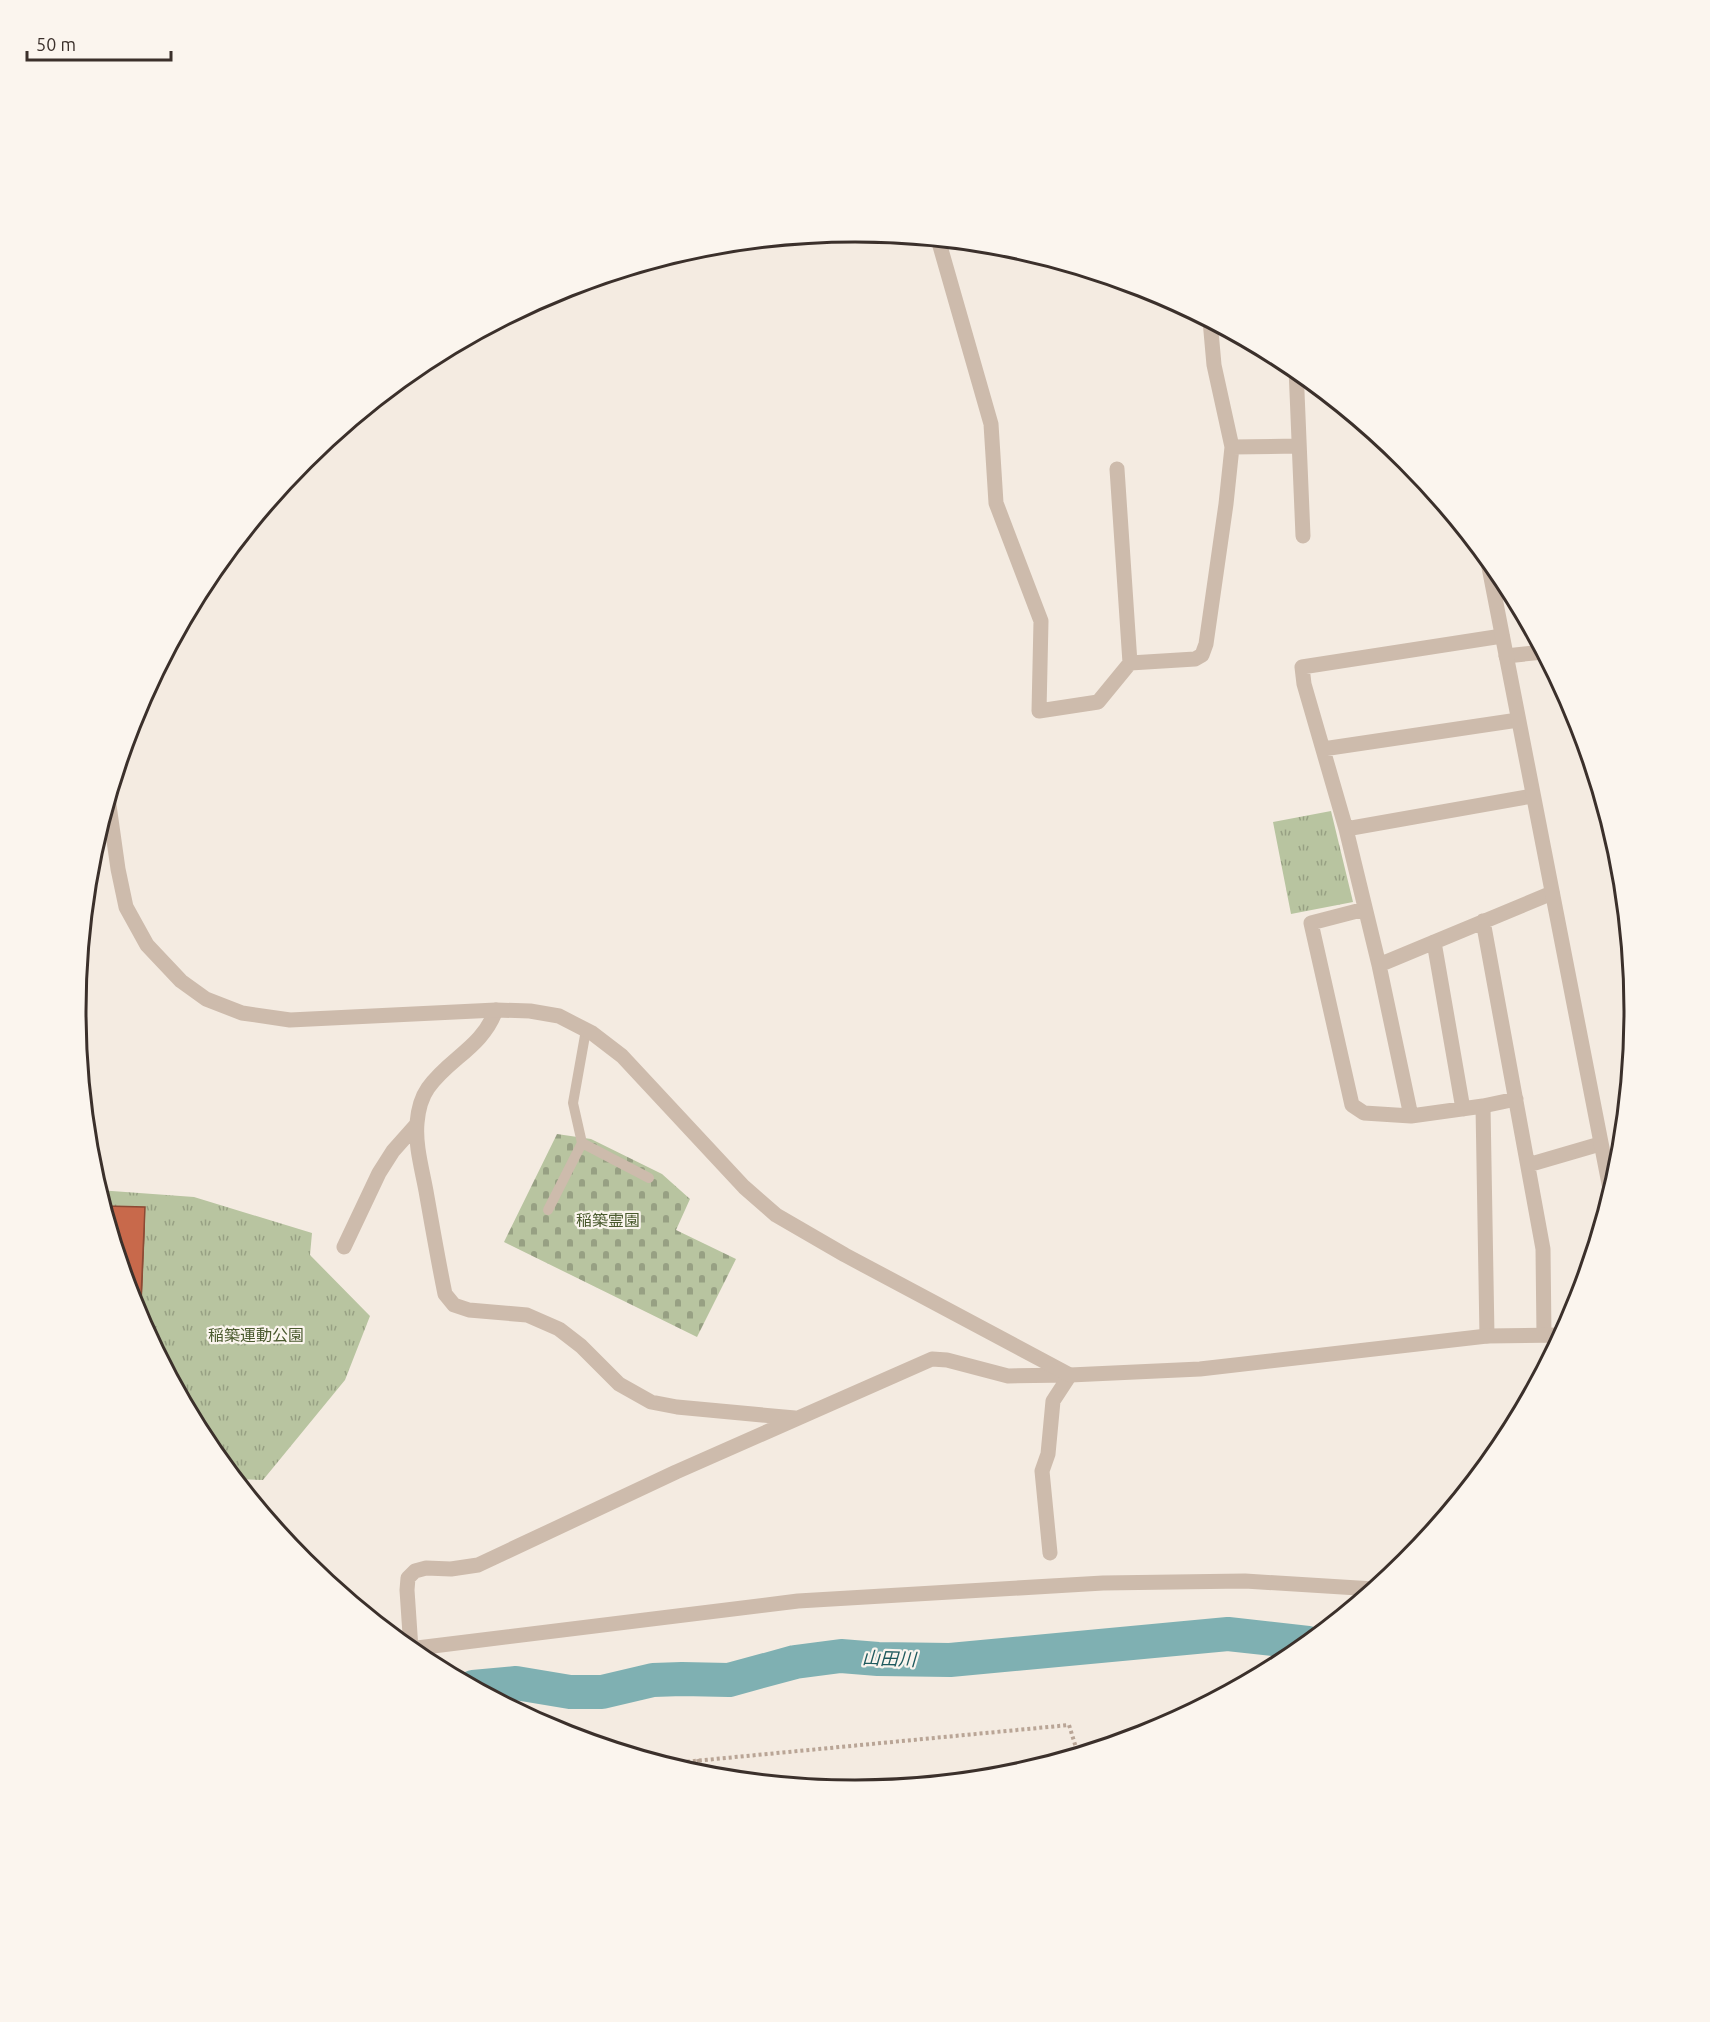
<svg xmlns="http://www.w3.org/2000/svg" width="1710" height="2022" font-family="Ubuntu,'Noto Sans JP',sans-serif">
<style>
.grass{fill:url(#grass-tufts)}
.cemetery{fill:url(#cemetery-stones)}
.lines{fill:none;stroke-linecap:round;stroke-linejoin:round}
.river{stroke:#7fb0b2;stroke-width:34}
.path{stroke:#b9a596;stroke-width:4;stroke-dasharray:3 3;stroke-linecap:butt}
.service{stroke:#cdbbac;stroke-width:10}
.minor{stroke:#cdbbac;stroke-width:15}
.tertiary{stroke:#cdbbac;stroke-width:15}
.shaded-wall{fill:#8c4a34}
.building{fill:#c8694b;stroke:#8c4a34;stroke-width:1.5}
.labels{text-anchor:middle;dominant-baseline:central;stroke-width:4.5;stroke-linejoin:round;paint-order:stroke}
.park-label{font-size:16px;fill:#4a5a2e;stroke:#fbf5ee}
.water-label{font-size:18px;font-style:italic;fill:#1f5a5e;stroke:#fbf5ee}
.rim{fill:none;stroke:#3b302b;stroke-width:3}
</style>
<defs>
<pattern id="grass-tufts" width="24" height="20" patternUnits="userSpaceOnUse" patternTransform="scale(1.5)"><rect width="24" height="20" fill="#b8c4a0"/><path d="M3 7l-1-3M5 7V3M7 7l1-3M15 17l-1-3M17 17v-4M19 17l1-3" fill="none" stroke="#97a083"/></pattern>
<pattern id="cemetery-stones" width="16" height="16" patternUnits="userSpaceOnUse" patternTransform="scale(1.5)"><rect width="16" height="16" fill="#b8c4a0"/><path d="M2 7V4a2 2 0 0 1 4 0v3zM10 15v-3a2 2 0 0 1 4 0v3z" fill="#97a083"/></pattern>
</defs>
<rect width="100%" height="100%" fill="#f4ebe1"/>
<path class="grass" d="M1331 811 1353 902 1291 914 1273 822Z
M98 1190 194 1197 312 1233 310 1255 370 1316 345 1380 263 1480 235 1479 206 1444 134 1309Z"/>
<path class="cemetery" d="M557 1134 591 1139 662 1174 690 1199 676 1230 736 1259 697 1337 504 1242Z"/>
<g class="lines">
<path class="river" d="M473 1687 516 1683 570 1692H602L653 1680 682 1679 729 1680 795 1662 841 1656 878 1659 950 1660 1228 1634 1308 1643"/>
<path class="path" d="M698 1759 702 1776
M663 1764 1069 1725 1078 1754"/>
<path class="service" d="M586 1030 573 1103 582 1143 649 1178
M548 1210 582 1143"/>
<path class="minor" d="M938 239 991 424 996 503 1041 621 1039 711 1098 702 1130 663 1195 659 1202 655 1206 644 1226 504 1232 447 1214 365 1210 320
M1296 368 1303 536
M1232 447 1298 446
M1117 469 1130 663
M1506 656 1543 652
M1323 749 1518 720
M1346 829 1532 796
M1365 909 1311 923 1352 1105 1364 1113 1411 1116
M1483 921 1543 1249 1544 1335
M1434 942 1463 1109
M1379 965 1552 893
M496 1010C482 1048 449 1058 428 1088 421 1098 418 1111 417 1123 415 1145 422 1169 426 1191 432 1225 438 1260 445 1294L454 1305 469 1310 527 1315 559 1329 581 1346 619 1384 651 1402 677 1407 795 1418
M1483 1106 1516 1099
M1528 1165 1600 1144
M344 1247 379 1173 393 1151 417 1124
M1487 1336 1483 1106 1411 1116 1379 965 1346 829 1304 684 1302 667 1502 636
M1050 1553 1042 1471 1048 1454 1053 1401 1070 1375
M409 1649 798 1601 1103 1583 1245 1581 1374 1589
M411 1649 407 1590 408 1578 415 1571 426 1568 451 1569 478 1565 676 1472 932 1359 947 1360 1008 1376 1070 1375"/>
<path class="tertiary" d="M1487 557 1611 1194
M108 798 118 869 126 907 147 945 181 981 206 999 242 1013 290 1020 496 1010 530 1011 559 1016 592 1033 622 1056 744 1187 776 1215 845 1255 1070 1375 1200 1369 1487 1336 1562 1335"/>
</g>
<path class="shaded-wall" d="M145 1207V1226L141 1322 140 1321Z"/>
<path class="building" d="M100 1195H105V1206L145 1207 140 1321 134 1309Z"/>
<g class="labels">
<g class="park-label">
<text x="608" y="1220">稲築霊園</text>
<text x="256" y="1335">稲築運動公園</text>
</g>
<g class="water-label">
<text transform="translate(889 1658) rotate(2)">山田川</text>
</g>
</g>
<path d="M0 0H1710V2022H0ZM86 1011a769 769 0 1 1 1538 0a769 769 0 1 1-1538 0Z" fill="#fbf5ee" fill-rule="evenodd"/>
<path class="rim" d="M86 1011a769 769 0 1 1 1538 0a769 769 0 1 1-1538 0Z"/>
<path d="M27 51v9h144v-9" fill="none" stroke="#3b302b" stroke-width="3"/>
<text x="36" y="51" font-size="18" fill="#3b302b" stroke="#fbf5ee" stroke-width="4.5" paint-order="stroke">50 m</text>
</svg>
